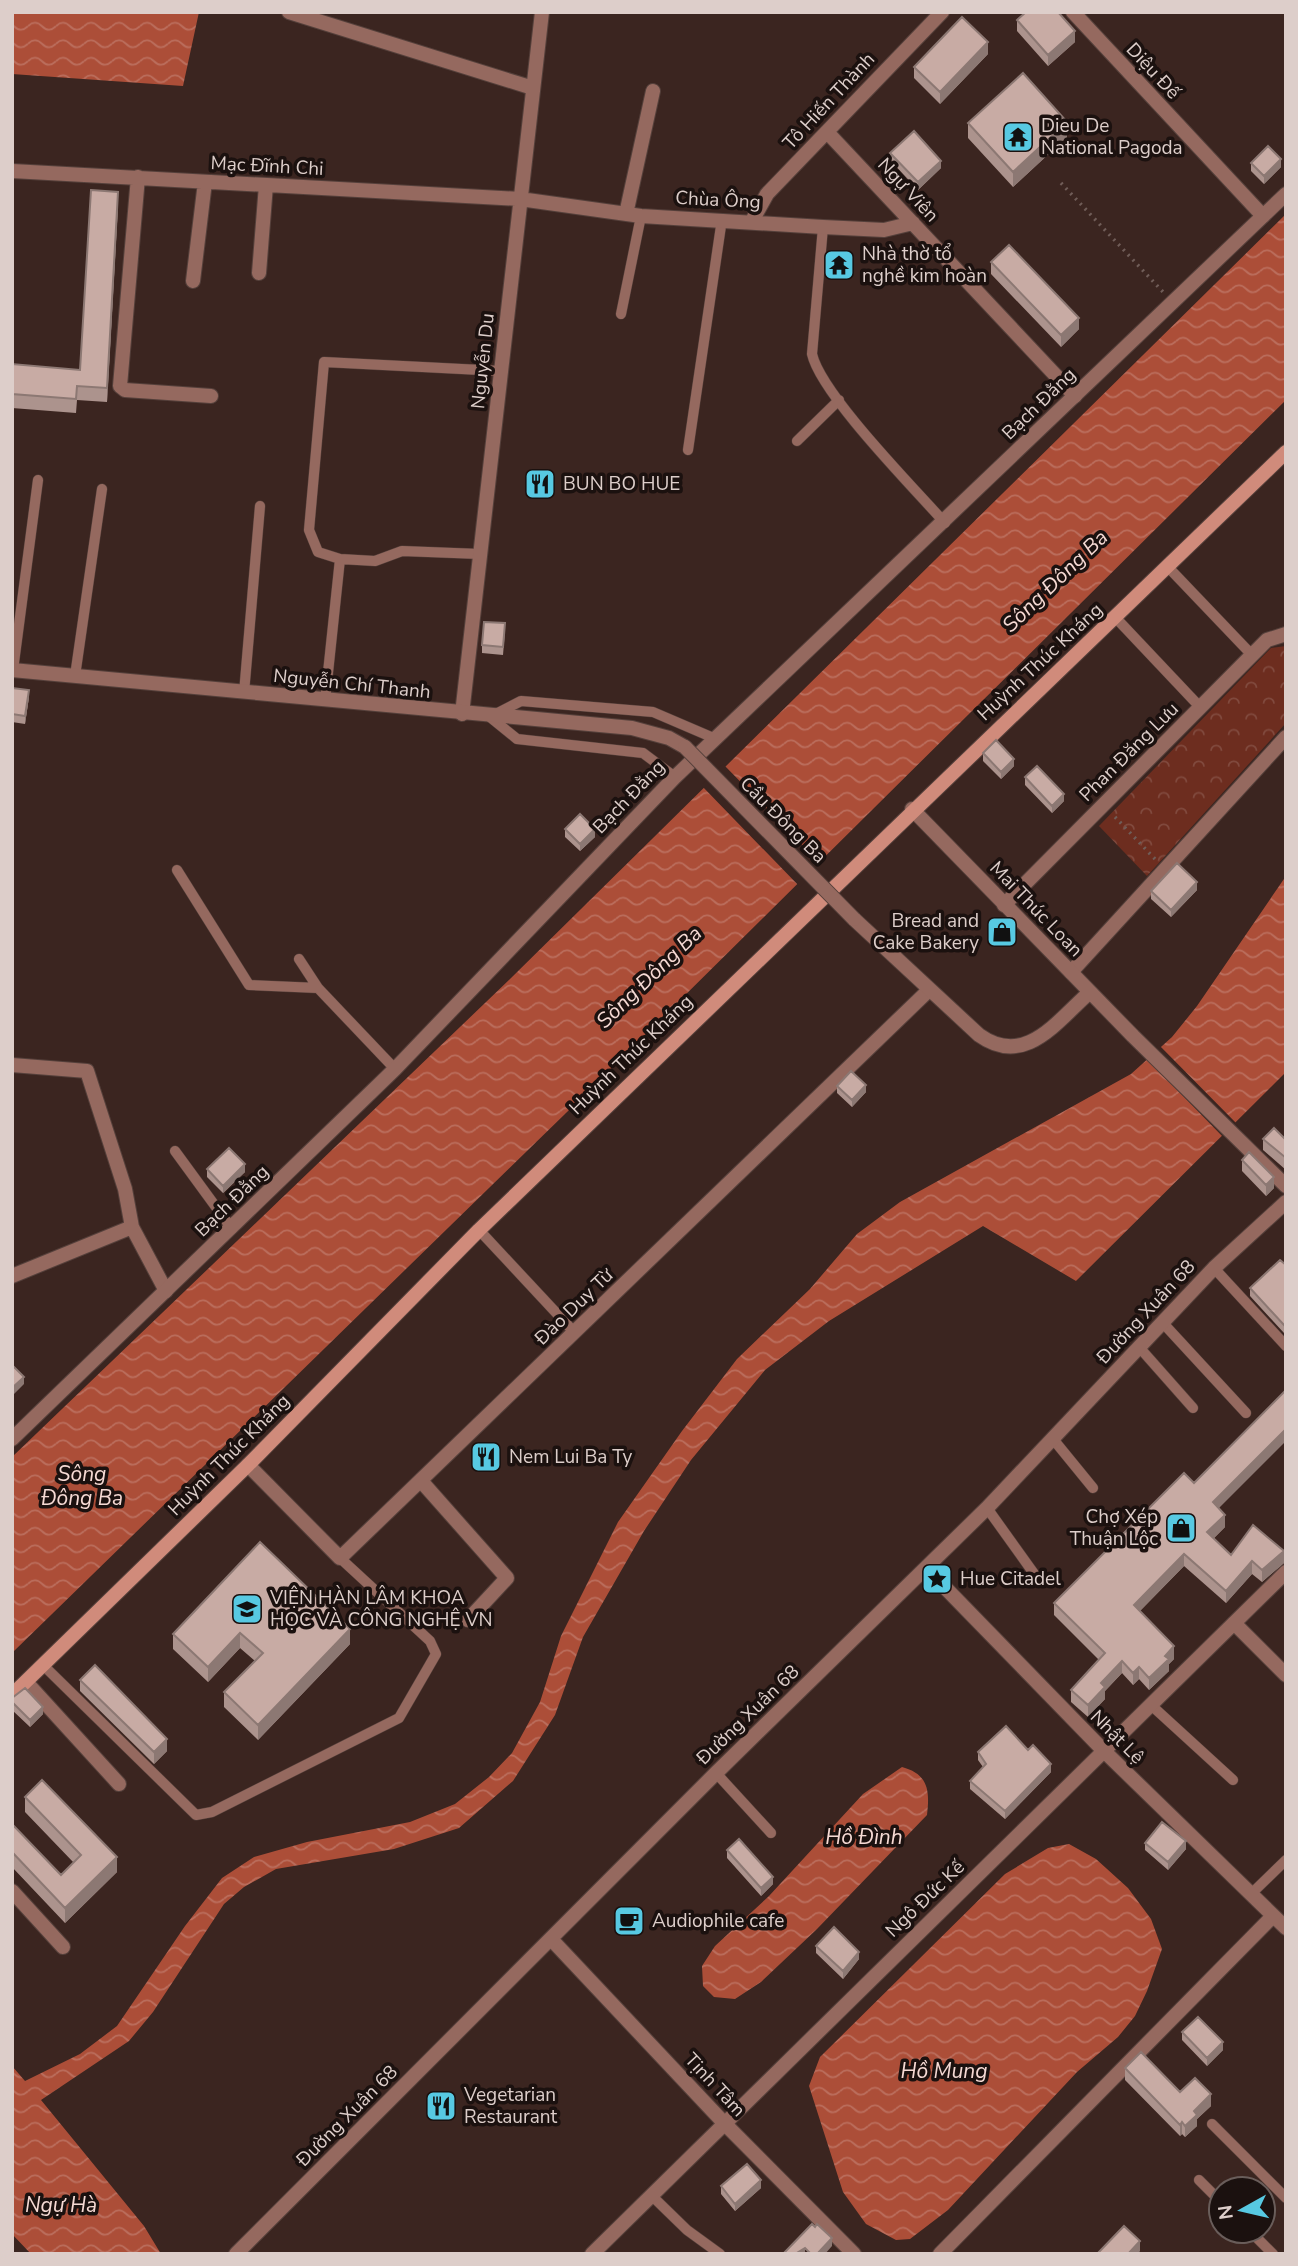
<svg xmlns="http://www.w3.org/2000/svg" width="1298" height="2266" font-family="'Nunito Sans',sans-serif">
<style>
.park{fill:url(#park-crowns)}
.water{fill:url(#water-waves)}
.pier{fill:#3b2520}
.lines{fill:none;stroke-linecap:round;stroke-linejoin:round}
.service-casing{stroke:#55403b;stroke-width:11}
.minor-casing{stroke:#55403b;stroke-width:16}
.tertiary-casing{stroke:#55403b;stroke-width:16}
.secondary-casing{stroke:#55403b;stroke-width:16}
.path{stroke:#705d58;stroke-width:3.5;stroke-dasharray:2 5;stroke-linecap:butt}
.service{stroke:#95695f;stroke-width:10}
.minor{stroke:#95695f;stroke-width:14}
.tertiary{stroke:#95695f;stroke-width:14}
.secondary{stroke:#d08b7b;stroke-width:14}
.tertiary-bridge-casing{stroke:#55403b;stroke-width:16;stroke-linecap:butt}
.tertiary-bridge{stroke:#95695f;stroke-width:14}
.wall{fill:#ac938d}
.shaded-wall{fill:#8c7873}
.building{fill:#c8aba4;stroke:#8c7873;stroke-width:2}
.labels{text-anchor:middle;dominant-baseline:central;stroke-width:7;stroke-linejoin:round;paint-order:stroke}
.street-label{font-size:19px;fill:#ddceca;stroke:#1b110f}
.poi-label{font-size:19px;fill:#ddceca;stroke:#1b110f;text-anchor:start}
.water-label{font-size:21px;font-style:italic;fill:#f6dad4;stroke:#1b110f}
</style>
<defs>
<pattern id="park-crowns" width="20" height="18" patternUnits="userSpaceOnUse" patternTransform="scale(1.75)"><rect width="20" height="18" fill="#6d2d1f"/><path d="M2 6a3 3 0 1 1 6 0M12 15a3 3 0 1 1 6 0" fill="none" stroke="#814a3e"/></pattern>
<pattern id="water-waves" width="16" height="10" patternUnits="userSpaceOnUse" patternTransform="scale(1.75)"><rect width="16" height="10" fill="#ac4e38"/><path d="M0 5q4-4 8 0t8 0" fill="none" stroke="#bb6e5d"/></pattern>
</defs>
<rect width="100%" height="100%" fill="#3b2520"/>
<path class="park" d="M1286 646V723L1147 876 1099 826 1271 648Z"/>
<path class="water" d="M12 12H199L183 86 12 74Z
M1286 214V400L565 1114 12 1653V1457L510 979Z
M1286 876V1072L1076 1281 983 1226 829 1321 765 1370 691 1460 644 1531 583 1637 555 1715 513 1781 459 1828 394 1849 276 1869 244 1887 224 1904 153 2012 129 2041 41 2100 144 2226 161 2254H31L12 2234V2066L25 2081 80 2054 117 2026 185 1926 222 1878 254 1857 307 1842 410 1822 455 1804 489 1777 512 1753 540 1702 561 1636 618 1522 682 1431 737 1359 810 1289 857 1234 900 1202 1131 1074 1172 1037 1197 1006Z
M902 1767C928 1774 930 1790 927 1815L817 1929 761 1982 735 1999 714 1997 703 1986 702 1966 715 1946 769 1896 863 1794Z
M1069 1844 1096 1859 1128 1888 1151 1919 1162 1949 1147 1991 1135 2016 1118 2037 1077 2072 948 2210 910 2239 896 2240 866 2224 843 2192 809 2086 820 2057 1005 1874 1048 1848Z"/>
<path class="pier" d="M723 764 822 865 800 887 701 785Z
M1159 1045 1238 1125 1224 1138 1145 1057Z"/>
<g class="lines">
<g class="service-casing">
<path id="service" d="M823 227 812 354C821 394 913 487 945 523
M621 314 641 216
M797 441 839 400
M688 450 722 219
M480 554 402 551 375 561 340 559 318 552 309 530 324 362 501 371
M1168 567 1252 655
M1115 617 1200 707
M13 670 38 480
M75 676 102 489
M244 693 260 506
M325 701 340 559
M675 777 643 753 517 739 490 717 521 701 653 712 716 739
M177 870 249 985 318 988
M299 959 318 988 395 1069
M175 1151 232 1229
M479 1230 575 1333
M1214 1268 1286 1346
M1162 1322 1246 1413
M1139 1347 1193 1408
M1053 1439 1093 1488
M987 1508 1040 1582
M43 1665 196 1815 212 1812 399 1718 436 1654 430 1641 340 1558
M1151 1705 1233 1780
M716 1773 771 1833
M1251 1894 1286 1860
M1212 2124 1286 2198
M1199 2180 1221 2202
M651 2195 687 2230 720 2254
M1250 2231 1273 2254"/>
</g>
<g class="minor-casing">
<path id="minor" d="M289 12 533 88
M1073 12 1263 216
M828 133 1075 396
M12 171 520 199 641 216 823 227 884 230 913 223
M138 177 120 386 125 390 211 396
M626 214 653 91
M752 221 767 194 942 12
M259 273 266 185
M193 281 205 182
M462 714 542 12
M1004 905 1267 640 1286 634
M1071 972 1286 737
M12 1065 87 1071 125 1189 132 1227 166 1291
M12 1276 132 1227
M248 1465 340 1558 929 990
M422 1482 507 1578 468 1620
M927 1569 1104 1751 1286 1928
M1234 1623 1286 1675
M26 1682 119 1784
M12 1891 63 1947
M551 1939 725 2124 854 2254
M236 2254 716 1773 987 1508 1214 1268 1286 1202
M592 2254 1286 1572
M940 2254 1273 1916"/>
</g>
<g class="tertiary-casing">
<path id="tertiary" d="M12 670 632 728 669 738 685 747
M912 809 1133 1036 1286 1186
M854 919 979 1035C1025 1068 1056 1022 1090 992
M12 1439 395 1069 675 777 1286 194"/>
</g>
<g class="secondary-casing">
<path id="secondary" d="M12 1695 248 1465 479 1230 1286 452"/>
</g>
<path class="path" d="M1061 183 1164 293
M1115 817 1155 859"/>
<use href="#service" class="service"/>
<use href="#minor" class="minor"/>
<use href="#tertiary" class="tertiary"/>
<use href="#secondary" class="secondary"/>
<g class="tertiary-bridge-casing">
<path id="tertiary-bridge" d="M685 747 854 919"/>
</g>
<use href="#tertiary-bridge" class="tertiary-bridge"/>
</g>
<path class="wall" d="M1017 20 1075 42 1048 66 1017 31Z
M988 54 940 104 914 78V67Z
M968 123 1067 137 1013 187 968 138Z
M890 153 941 168 918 190 890 160Z
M1251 163 1281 167 1264 184 1251 171Z
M118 206 107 402 77 400 76 413 12 408V364L80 370Z
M991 262 1079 329 1061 347 991 274Z
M505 631 503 655 482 653V645Z
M12 688 29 697 25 724 12 722Z
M983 753 1014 766 1001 779 983 761Z
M1025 777 1064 801 1052 813 1025 785Z
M565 829 595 837 580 851 565 837Z
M1197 890 1171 917 1151 899V891Z
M837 1086 866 1092 852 1107 837 1093Z
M1263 1139 1286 1140V1170L1263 1150Z
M1242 1160 1274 1188 1266 1196 1242 1171Z
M207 1169 245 1172 223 1193 207 1177Z
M1286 1265 1284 1333 1250 1296V1288Z
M1219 1508 1225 1527 1214 1538 1231 1555 1284 1563 1262 1582 1252 1574 1226 1603 1184 1566 1140 1611 1174 1659 1169 1664V1671L1149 1690 1139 1679 1133 1685 1122 1673 1105 1691V1699L1088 1717 1071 1702V1690L1099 1660 1054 1615V1603Z
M260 1542 350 1644 258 1740 224 1707V1692L255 1661 240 1648 208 1682 173 1649V1634Z
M80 1680 167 1751 154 1764 80 1691Z
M12 1698 43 1714 30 1727 12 1710Z
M1028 1750 1051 1772 1005 1819 970 1789V1781L983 1767 978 1760V1752Z
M25 1797 117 1872 65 1923 12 1867V1824L61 1875 74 1863 25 1812Z
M1145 1843 1186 1849 1168 1870 1145 1850Z
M727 1850 773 1884 761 1896 727 1858Z
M816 1946 859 1959 843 1979 816 1953Z
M1182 2032 1223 2050 1207 2066 1182 2040Z
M1125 2068 1180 2092 1211 2106 1197 2119V2126L1185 2137 1182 2134 1180 2136 1125 2080Z
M721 2186 761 2188 735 2211 721 2194Z"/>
<path class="shaded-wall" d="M1075 31V42L1048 66V55Z
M988 42V54L940 104V92Z
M1067 122V137L1013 187V172Z
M1281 159V167L1264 184V176Z
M941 161V168L918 190V182Z
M118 192V206L107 402V388Z
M1079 318V329L1061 347V335Z
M29 690V697L25 724V716Z
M1014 759V766L1001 779V772Z
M1064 794V801L1052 813V806Z
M595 829V837L580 851V844Z
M1197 882V890L1171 917V910Z
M866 1085V1092L852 1107V1100Z
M245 1164V1172L223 1193V1186Z
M1274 1177V1188L1266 1196V1185Z
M24 1377V1384L12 1396V1388Z
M1286 1429V1441L1213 1514V1502Z
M1225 1515V1527L1207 1545V1532Z
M1284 1551V1563L1262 1582V1570Z
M1184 1554V1566L1134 1617V1605Z
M1252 1561V1574L1226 1603V1591Z
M350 1629V1644L258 1740V1725Z
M240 1633V1648L208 1682V1667Z
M1174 1646V1659L1169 1664V1671L1149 1690V1678L1165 1656Z
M1122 1661V1673L1105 1691V1699L1088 1717V1705L1101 1683Z
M1139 1667V1679L1133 1685V1673Z
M43 1707V1714L30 1727V1720Z
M167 1739V1751L154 1764V1752Z
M1051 1764V1772L1005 1819V1811Z
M1186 1841V1849L1168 1870V1862Z
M117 1857V1872L65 1923V1908Z
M773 1877V1884L761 1896V1888Z
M859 1952V1959L843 1979V1971Z
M1223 2042V2050L1207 2066V2058Z
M1211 2094V2106L1197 2119V2126L1185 2137V2126L1194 2111Z
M1182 2122V2134L1180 2136V2125Z
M761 2180V2188L735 2211V2204Z
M832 2238V2246L825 2254H817Z
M1140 2241V2251L1138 2254H1128Z
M805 2248V2254H795Z"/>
<path class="building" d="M1026 12H1058L1075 31 1048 55 1017 20Z
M962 17 988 42 940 92 914 67Z
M1023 73 1067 122 1013 172 968 123Z
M914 131 941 161 918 182 890 153Z
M1268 146 1281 159 1264 176 1251 163Z
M91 190 118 192 107 388 77 386 76 399 12 394V364L80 370Z
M1009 245 1079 318 1061 335 991 262Z
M484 622 505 623 503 647 482 645Z
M12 688 29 690 25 716 12 714Z
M996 740 1014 759 1001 772 983 753Z
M1037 766 1064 794 1052 806 1025 777Z
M580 814 595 829 580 844 565 829Z
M1177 863 1197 882 1171 910 1151 891Z
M851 1071 866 1085 852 1100 837 1086Z
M1274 1128 1286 1140V1158L1263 1139Z
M229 1148 245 1164 223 1186 207 1169Z
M1249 1152 1274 1177 1266 1185 1242 1160Z
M1280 1260 1286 1265V1323L1284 1325 1250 1288Z
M12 1365 24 1377 12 1388Z
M1286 1390V1429L1213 1502 1225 1515 1207 1532 1231 1555 1253 1525 1284 1551 1262 1570 1252 1561 1226 1591 1184 1554 1134 1605 1174 1646 1165 1656 1169 1659 1149 1678 1139 1667 1133 1673 1122 1661 1101 1683 1105 1687 1088 1705 1071 1690 1105 1653 1054 1603 1184 1473 1194 1483Z
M260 1542 350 1629 258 1725 224 1692 263 1653 240 1633 208 1667 173 1634Z
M95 1665 167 1739 154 1752 80 1680Z
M25 1688 43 1707 30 1720 12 1702V1698Z
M1006 1726 1028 1750 1033 1745 1051 1764 1005 1811 970 1781 986 1764 978 1752Z
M42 1780 117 1857 65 1908 12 1852V1824L61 1875 81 1855 25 1797Z
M1162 1822 1186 1841 1168 1862 1145 1843Z
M739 1839 773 1877 761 1888 727 1850Z
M834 1927 859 1952 843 1971 816 1946Z
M1198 2017 1223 2042 1207 2058 1182 2032Z
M1141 2052 1180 2092 1195 2078 1211 2094 1194 2111 1197 2115 1185 2126 1182 2122 1180 2125 1125 2068Z
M747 2164 761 2180 735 2204 721 2186Z
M812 2224 815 2227 817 2224 832 2238 817 2254H811L805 2248 795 2254H783Z
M1124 2226 1140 2241 1128 2254H1097Z"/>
<defs>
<g id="temple-square" transform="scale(1.575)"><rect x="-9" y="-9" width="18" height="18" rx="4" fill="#57c9e2" stroke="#1b110f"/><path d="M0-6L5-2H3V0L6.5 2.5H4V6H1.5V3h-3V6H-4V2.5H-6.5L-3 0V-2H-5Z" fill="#111"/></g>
<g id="restaurant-square" transform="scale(1.575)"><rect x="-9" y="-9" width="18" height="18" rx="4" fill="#57c9e2" stroke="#1b110f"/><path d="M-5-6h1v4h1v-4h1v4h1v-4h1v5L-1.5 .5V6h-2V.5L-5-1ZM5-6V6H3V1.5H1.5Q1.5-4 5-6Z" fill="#111"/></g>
<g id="shop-square" transform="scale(1.575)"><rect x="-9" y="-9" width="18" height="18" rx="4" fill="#57c9e2" stroke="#1b110f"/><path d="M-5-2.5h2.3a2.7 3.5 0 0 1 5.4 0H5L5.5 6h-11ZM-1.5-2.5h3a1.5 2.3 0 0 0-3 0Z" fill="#111"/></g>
<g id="sight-square" transform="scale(1.575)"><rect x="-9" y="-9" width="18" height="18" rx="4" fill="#57c9e2" stroke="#1b110f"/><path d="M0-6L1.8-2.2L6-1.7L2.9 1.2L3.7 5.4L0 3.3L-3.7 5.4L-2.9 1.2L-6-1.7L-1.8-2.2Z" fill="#111"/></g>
<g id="university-square" transform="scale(1.575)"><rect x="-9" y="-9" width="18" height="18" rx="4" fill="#57c9e2" stroke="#1b110f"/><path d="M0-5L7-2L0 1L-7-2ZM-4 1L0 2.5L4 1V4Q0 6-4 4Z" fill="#111"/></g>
<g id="cafe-square" transform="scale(1.575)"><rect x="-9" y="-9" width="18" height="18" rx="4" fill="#57c9e2" stroke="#1b110f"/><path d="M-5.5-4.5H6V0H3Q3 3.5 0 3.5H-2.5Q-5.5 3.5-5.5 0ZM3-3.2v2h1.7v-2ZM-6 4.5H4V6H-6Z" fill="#111"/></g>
</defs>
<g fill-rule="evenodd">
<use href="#temple-square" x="1018" y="137"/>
<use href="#temple-square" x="839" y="265"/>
<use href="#restaurant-square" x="540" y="484"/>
<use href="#shop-square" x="1002" y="932"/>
<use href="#restaurant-square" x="486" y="1457"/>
<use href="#shop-square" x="1181" y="1528"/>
<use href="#sight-square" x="937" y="1579"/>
<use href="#university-square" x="247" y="1609"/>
<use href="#cafe-square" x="629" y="1921"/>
<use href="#restaurant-square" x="441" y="2106"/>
</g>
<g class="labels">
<g class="street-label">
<text transform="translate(1153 71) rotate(47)">Diệu Đế</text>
<text transform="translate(829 101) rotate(-47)">Tô Hiến Thành</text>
<text transform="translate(267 166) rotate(3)">Mạc Đĩnh Chi</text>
<text transform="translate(908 190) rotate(47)">Ngự Viên</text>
<text transform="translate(718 200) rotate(3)">Chùa Ông</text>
<text transform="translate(483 361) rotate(-84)">Nguyễn Du</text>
<text transform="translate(1039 404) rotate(-44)">Bạch Đằng</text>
<text transform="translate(1040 662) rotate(-43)">Huỳnh Thúc Kháng</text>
<text transform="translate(352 684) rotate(6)">Nguyễn Chí Thanh</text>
<text transform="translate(1129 752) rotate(-45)">Phan Đăng Lưu</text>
<text transform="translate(629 797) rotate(-46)">Bạch Đằng</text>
<text transform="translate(783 820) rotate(45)">Cầu Đông Ba</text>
<text transform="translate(1036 909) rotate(46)">Mai Thúc Loan</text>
<text transform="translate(631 1055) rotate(-44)">Huỳnh Thúc Kháng</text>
<text transform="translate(232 1201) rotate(-44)">Bạch Đằng</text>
<text transform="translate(574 1307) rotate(-44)">Đào Duy Từ</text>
<text transform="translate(1146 1312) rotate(-47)">Đường Xuân 68</text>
<text transform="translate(229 1455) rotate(-45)">Huỳnh Thúc Kháng</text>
<text transform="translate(748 1715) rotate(-44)">Đường Xuân 68</text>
<text transform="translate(1117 1737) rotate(45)">Nhật Lệ</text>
<text transform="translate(925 1899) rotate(-44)">Ngô Đức Kế</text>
<text transform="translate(715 2085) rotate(47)">Tịnh Tâm</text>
<text transform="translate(347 2116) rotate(-45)">Đường Xuân 68</text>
</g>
<g class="poi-label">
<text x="1041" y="126">Dieu De<tspan x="1041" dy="22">National Pagoda</tspan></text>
<text x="862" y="254">Nhà thờ tổ<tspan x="862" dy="22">nghề kim hoàn</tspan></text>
<text x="563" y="484">BUN BO HUE</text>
<text x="979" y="921" text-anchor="end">Bread and<tspan x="979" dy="22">Cake Bakery</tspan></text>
<text x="509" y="1457">Nem Lui Ba Ty</text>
<text x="1158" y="1517" text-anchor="end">Chợ Xép<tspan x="1158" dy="22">Thuận Lộc</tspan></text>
<text x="960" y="1579">Hue Citadel</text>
<text x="270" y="1598">VIỆN HÀN LÂM KHOA<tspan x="270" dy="22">HỌC VÀ CÔNG NGHỆ VN</tspan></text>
<text x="652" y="1921">Audiophile cafe</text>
<text x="464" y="2095">Vegetarian<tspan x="464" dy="22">Restaurant</tspan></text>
</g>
<g class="water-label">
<text transform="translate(1055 581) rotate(-44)">Sông Đông Ba</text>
<text transform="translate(649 977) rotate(-44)">Sông Đông Ba</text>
<text x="82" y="1474">Sông<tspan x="82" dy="24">Đông Ba</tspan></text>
<text x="864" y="1837">Hồ Đình</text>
<text x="944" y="2071">Hồ Mung</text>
<text x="61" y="2205">Ngự Hà</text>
</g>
</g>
<rect width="1298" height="2266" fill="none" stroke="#ddceca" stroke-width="28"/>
<g transform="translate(1242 2210) rotate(262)"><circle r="33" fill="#1b110f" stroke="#695d5a" stroke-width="2"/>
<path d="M0-5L12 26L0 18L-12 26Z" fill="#57c9e2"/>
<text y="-10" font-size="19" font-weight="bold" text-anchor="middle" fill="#ddceca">N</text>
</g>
</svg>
